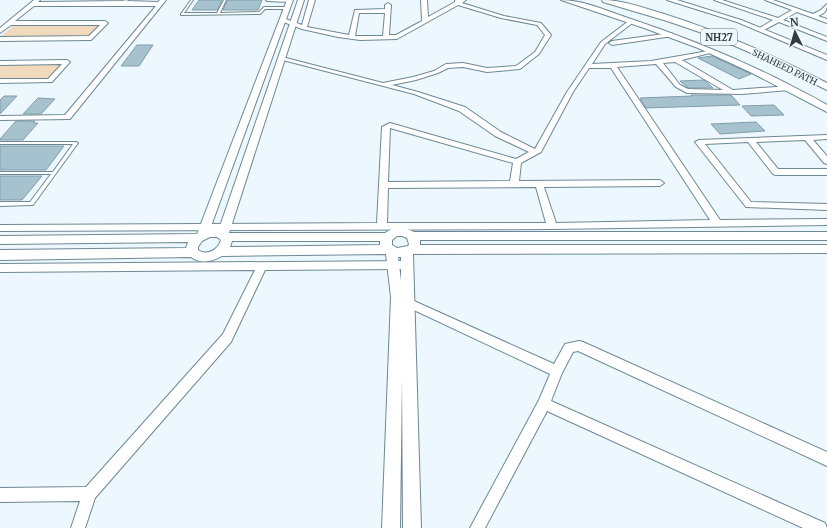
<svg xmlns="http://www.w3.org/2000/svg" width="827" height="528" font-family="Merriweather,serif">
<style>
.green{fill:#f0d9bc}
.building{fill:#a5c2ce;stroke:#819da9}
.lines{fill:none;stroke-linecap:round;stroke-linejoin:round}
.service-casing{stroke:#6d8894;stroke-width:2}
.minor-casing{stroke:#6d8894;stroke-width:2}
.tertiary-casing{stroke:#6d8894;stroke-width:2}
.trunk-casing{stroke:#6d8894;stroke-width:2}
.service{fill:#fff;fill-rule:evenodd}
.minor{fill:#fff;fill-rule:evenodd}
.tertiary{fill:#fff;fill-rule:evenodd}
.trunk{fill:#fff;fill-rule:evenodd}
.labels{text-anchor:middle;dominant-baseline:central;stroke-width:3;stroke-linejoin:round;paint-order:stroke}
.far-street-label{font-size:9px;fill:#2f3b40;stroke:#edf8fe}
.shield{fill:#edf8fe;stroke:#687479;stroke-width:1}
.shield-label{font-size:10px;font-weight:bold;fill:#2f3b40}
</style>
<rect width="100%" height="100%" fill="#edf8fe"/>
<path class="green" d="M101 24 91 36 0 37 14 25Z
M0 64H63L51 78H0Z"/>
<path class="building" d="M199 0H222L217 10H192Z
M227 0H262L258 10H223Z
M137 45H153L139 66H121Z
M712 56 749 73 751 74 739 79 698 58Z
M704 80 713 88H688L680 81Z
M691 95H731L740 105 646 108 640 98 692 96Z
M4 96H17L0 114V100Z
M38 98 55 99 41 114H23Z
M774 105 784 115 751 116 742 106Z
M16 121H35L33 123H38L23 140H0V139Z
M756 122 765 131 720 134 711 124Z
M0 146H64L46 170H0Z
M0 176H42L22 200H0Z"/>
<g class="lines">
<g class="service-casing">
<path id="service" d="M191 0H193L184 13H217L224 0H226L220 13 259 12 264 7H287L288 8 287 9H265L260 14 181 15V14Z
M266 0H286L291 1 290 2 267 1Z
M0 142H76L78 143 33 205 0 206V202H30L51 174H0V172H53L73 144H0Z"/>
</g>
<g class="minor-casing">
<path id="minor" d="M34 0H40L38 2 121 1 128 0 127 1 158 2 160 0H166L70 119 0 120V116L65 115 156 6H34L15 21H105L108 23 91 40 0 41V37L89 36 100 25H11L0 33V28Z
M309 0H315L307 27 349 35 355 10 385 9V5L388 3 391 5 389 35H396L422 21 421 0H427L428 17 455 2V0H466L462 3 504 16 541 23 551 35 539 54 520 69 487 72 463 67 448 68 438 73 416 80 392 85 418 92 465 107 501 132 535 149 567 92 601 42 630 20 635 21 605 44 592 64 651 61 714 50V52L682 60 733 90 790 86 793 88 790 90 742 94 687 93 676 87 656 64 617 67 720 220 827 219V225L552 229 0 231V225L377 223 382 127 390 123 516 159 529 152 495 136 459 111 414 94 279 59 282 57 383 83 413 77 434 71 446 64 463 63 487 68 516 66 535 52 545 35 537 25 501 18 458 5 397 39 360 40 338 37 302 29 281 21 280 20 283 18 302 25ZM359 13H385L383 36H355ZM675 62 723 90 688 89 680 85 663 63ZM589 68H611L710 220 556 223 544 187 660 186 664 183 660 180 519 181 521 163 541 152 573 92ZM390 128 513 163 510 181 388 182ZM536 187 546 223H387L388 188Z
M714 0H722L778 18 792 10 765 0H773L813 14 821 10 827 4C827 12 824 13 818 16L827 19V23L797 12 783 20 827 37V41L779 22 762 31H758V29L773 20Z
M671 33 674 35 673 36 612 45 609 43 612 41Z
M0 61 67 60 70 62 52 82 0 83V79H48L62 64 0 65Z
M827 135V139L813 140 827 156V164L824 163 805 140 756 142 778 169H827V175H776L773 174 748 142 705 144 751 202 827 204V210L746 207 695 142 699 140Z
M408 261 412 262 413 265 412 268 408 269 265 270 231 342 95 498 85 528H71L80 501 0 502V488L86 487 223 334 255 270 0 272V264Z
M403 296 554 364 565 344 579 341 583 342 827 452V466L578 351 573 352 562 373 551 401 825 523 827 528H803L547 411 485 528H470L539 400 550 374 399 303 398 300 399 297Z"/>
</g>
<g class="tertiary-casing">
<path id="tertiary" d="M287 0H293L210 229H219L298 0H304L229 233H385C394 226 405 227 414 232H827V240H420V245H827V253L413 254 421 528H403L402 378 400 528H382L391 297 386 254 222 256C212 262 200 264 191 257L0 260V250L186 248 188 242 0 244V236L197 234ZM397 236H402L407 238 409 244 408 246 397 248 392 245V240ZM210 237H217L221 240C218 250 207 256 198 250V247L202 241ZM232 241H380V245L230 247ZM398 257H401V281Z
M561 0C582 0 605 10 625 17 677 34 727 54 776 78 793 87 811 95 827 105V112L750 72 698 48 644 28Z
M667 0H677L741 20 827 55V60L737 22Z"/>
</g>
<g class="trunk-casing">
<path id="trunk" d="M602 0C622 0 641 7 661 13 719 31 773 55 827 83V90L751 53 714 37 667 21 603 2Z"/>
</g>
<use href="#service" class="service"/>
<use href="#minor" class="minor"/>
<use href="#tertiary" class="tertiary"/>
<use href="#trunk" class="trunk"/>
</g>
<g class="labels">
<g class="far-street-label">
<text transform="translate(785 67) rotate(26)">SHAHEED PATH</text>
</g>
<rect class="shield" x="701" y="29" width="36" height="16" rx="3"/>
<g class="shield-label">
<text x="719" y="37">NH27</text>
</g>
</g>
<g transform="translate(795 32) rotate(355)" stroke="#edf8fe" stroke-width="3" paint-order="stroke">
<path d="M0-3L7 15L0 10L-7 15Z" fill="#2f3b40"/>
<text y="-6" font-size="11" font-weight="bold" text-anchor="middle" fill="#2f3b40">N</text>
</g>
</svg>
